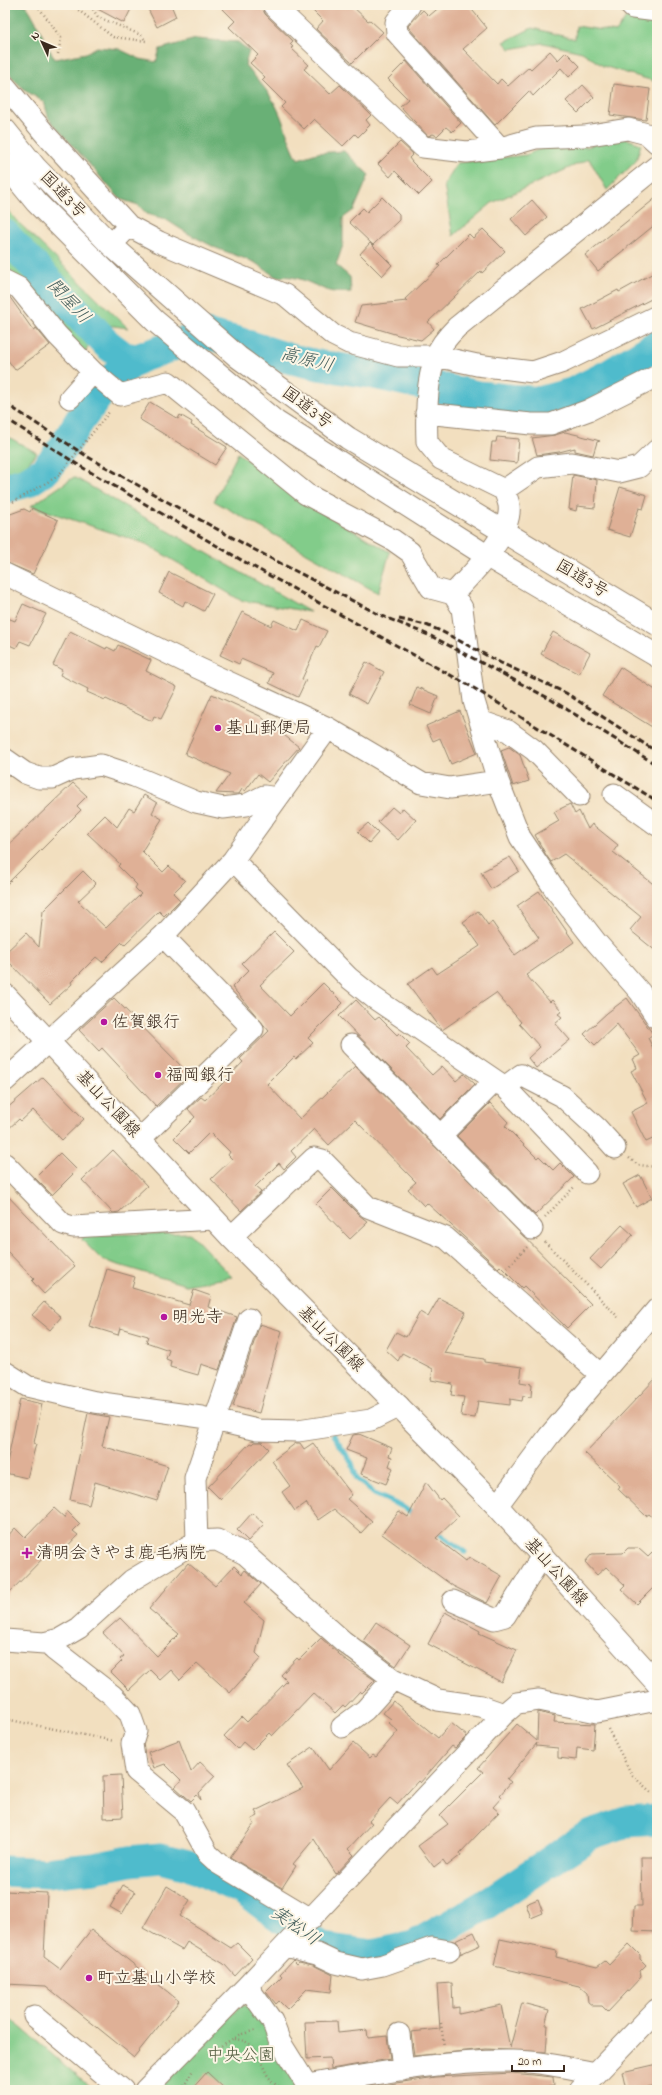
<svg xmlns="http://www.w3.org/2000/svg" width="662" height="2095" font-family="'Indie Flower','Klee One',sans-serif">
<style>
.green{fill:#82cc8a;stroke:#5e7b54}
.forest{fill:#69b076;stroke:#526d4a}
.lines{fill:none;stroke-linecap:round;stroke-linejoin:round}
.stream{stroke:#50bbcc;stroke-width:5}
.river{stroke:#50bbcc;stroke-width:31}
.building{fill:#dfb096}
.minor-casing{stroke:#96846e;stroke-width:23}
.major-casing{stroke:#96846e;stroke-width:24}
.highway-casing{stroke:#96846e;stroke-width:24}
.path{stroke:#96846e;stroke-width:2.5;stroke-dasharray:1 3;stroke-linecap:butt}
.minor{stroke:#fff;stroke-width:21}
.major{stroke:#fff;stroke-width:22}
.highway{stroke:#fff;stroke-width:22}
.rail{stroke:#3b2a1e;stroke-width:3;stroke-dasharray:6 3;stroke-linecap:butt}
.poi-dot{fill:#b5179e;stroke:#fcf5e5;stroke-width:1.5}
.labels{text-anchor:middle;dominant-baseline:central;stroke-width:4;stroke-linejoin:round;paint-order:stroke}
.street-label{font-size:17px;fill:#3b2a1e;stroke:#fcf5e5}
.poi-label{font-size:17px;fill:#3b2a1e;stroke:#fcf5e5;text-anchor:start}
.park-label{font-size:17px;fill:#505b3e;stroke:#fcf5e5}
.water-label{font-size:18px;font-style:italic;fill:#425d5b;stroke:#fcf5e5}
</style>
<rect width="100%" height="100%" fill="#fcf5e5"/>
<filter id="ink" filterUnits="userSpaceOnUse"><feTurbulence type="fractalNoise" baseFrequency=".025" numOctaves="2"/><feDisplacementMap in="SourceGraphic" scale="8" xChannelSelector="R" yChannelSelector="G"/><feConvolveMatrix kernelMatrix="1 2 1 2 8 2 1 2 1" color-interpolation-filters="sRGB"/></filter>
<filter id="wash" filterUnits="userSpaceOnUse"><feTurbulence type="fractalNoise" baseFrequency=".012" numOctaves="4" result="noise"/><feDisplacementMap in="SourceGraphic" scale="16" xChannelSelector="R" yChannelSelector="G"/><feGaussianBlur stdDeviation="0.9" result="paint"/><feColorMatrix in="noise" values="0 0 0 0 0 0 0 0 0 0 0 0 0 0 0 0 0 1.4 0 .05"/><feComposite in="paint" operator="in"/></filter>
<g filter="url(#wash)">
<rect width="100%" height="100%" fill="#f2dfbf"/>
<path class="green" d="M626 18 657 22V82L603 66 582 52 543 43 510 49 504 42 532 28 575 39 576 26 616 32Z
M618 136 641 144 636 161 607 190 589 159 492 203 453 236 444 185 457 163 526 155 554 143 587 147Z
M5 206 16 220 128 328 107 325 5 223Z
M5 255 35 284 90 343 84 355 5 271Z
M5 435 37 453 20 472 5 471Z
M238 453 306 503 390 552 378 593 214 501Z
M74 477 310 612 240 600 146 544 31 506Z
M190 1233 232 1277 186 1285 102 1260 82 1240 83 1236 86 1235Z
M240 2006H248L257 2010 300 2090H158Z
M5 2014 90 2087V2090H5Z"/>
<path class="forest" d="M5 5H26C38 22 44 42 55 59L86 53 97 47 119 49 140 59 156 62 160 49 196 39 238 42 249 51 245 65C255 77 266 88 274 102 284 120 288 141 298 159L317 153 344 151 369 175 354 210 343 218V245L336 265 350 277 351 292C344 292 335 293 329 291 309 284 299 274 276 277L254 262 216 248 187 233 165 219 147 214 138 205 120 199 49 119 44 102C30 94 13 83 6 67 2 59 5 17 5 5Z"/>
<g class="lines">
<path class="stream" d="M333 1435 352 1463 357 1479 374 1494 403 1507 416 1517
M435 1531 465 1552"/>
<path class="river" d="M5 235 107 344 124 357 137 359
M5 488 27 482 44 471 63 448 80 420 109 381 137 359 205 334 235 341 287 358 318 365 370 373 477 396 539 402 572 393 612 373 657 345
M5 1871 46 1873 94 1868 130 1861 161 1858 188 1865 243 1890 323 1948 373 1955 414 1946 483 1906 591 1834 627 1822 657 1820"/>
</g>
<g id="blocks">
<path class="building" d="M90 5H133L124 23Z
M146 5H171L176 17 157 27Z
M219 5H261L265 14 293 41 290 44 293 47 291 48 309 65 304 69 330 94 340 85 371 115 366 120 370 125 358 137 355 134 343 146 314 119 304 129 281 107 285 103 262 80 265 77 250 63 258 55 229 27 235 21Z
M307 5H351L368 21 370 20 383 32 352 63 316 29 323 21Z
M442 5H468L487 28 463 49 497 84 501 79 508 86 529 67 531 69 550 51 558 60 566 52 580 66 569 77 561 68 533 96 529 91 495 125 409 28 408 26 423 10 429 16Z
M406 61 461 123 452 132 446 127 437 136 433 134 428 136 400 106 408 99 388 79Z
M614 84 650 89 646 120 610 115Z
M583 85 594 97 578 113 566 101Z
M400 142 413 154 409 158 412 162 432 182 419 195 395 171 390 177 378 164Z
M382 197 399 214V220L373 245 349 222 363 208 367 212Z
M657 197V223L598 271 585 255Z
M532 200 547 217 526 236 511 219Z
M483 229 505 251 482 273 481 271 428 322 434 329 421 340 398 335 355 322 361 306 407 301 405 299 440 266 438 265 469 234 473 238Z
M370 243 392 265 382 276 360 254Z
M657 271V296L593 329 582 309 618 290 619 292Z
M5 294 9 296 33 330 36 328 50 345 15 370 5 356Z
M150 402 178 419 180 415 192 422 191 425 227 447 215 465 139 419Z
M565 432 578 435 600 441 597 442 593 455 575 451V448L559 452 537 455 532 438 555 435Z
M497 437 519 439 517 463 490 460 492 442H496Z
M573 475 597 480 595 508 577 506 576 511 569 509Z
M620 487 647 495 643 509 639 508 630 537 607 530Z
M32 508 58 520 33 574 5 562V516L24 509 30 512Z
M169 572 213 594 204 611 185 601 183 606 159 593Z
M23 604 46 614 30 645 20 641 16 648 5 643V617L15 621Z
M242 612 271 626 274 620 298 631 303 620 327 631 319 647 317 646 302 679 306 680 298 697 269 683 273 673 241 659 239 664 220 655Z
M70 631 106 649 107 647 115 651 118 645 151 660 146 671 177 687 161 719 154 716 152 721 106 699 105 700 87 692 88 689 60 675 62 670 53 665Z
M553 632 590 653 579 674 541 654Z
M366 662 384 672 367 704 349 694Z
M620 667 657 691V730L602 696Z
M417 687 438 696 431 714 410 705Z
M212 694 260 716 299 747 268 782 258 774 245 791 242 789 239 794H235L216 793 230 774 185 754Z
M460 711 477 753 451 764 440 738 433 741 426 726Z
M509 747 520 755 529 781 513 786 501 750Z
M73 783 87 796 77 806 81 810 5 886V848Z
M144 795 157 803 152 813 162 819 142 851 163 872 169 866 185 881 173 893 180 900 164 916 159 911 124 945 122 942 102 962 96 957 71 982 72 984 50 1004 5 958V953L26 933 39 947 43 911 83 871 96 884 78 901 106 928 141 894 135 888 137 885 118 866 120 864 87 833 105 815 117 827 129 808 134 811Z
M570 804 575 814 579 811 588 829 592 824 618 845 613 852 657 887V952L630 930 641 917 564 854 551 862 546 855 535 835 559 821 554 812Z
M392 807 399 813 403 808 416 820 398 840 378 822Z
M368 823 378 833 369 843 358 832Z
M510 857 519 871 491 889 481 872Z
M539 891 574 942 526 975 550 1002 552 1000 562 1011 558 1014 562 1017 555 1023 570 1040 536 1068 528 1058 540 1047 519 1024 521 1022 496 993 442 1030 408 984 432 967 437 974 480 946 463 922 478 911 488 925 492 922 515 955 539 938 517 906Z
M274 932 294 952 260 985 290 1016 323 983 343 1003 308 1038 313 1043 296 1059 294 1057 267 1084 300 1119 355 1066 591 1304 567 1328 524 1286 522 1288 500 1266 498 1268 427 1203 424 1206 408 1189 416 1182 355 1120 329 1145 314 1129 291 1151 296 1157 284 1169 279 1163 255 1187 261 1192 241 1211 211 1179 232 1159 228 1155 230 1152 210 1132 189 1153 174 1138 195 1117 188 1109 201 1097 205 1100 221 1085 243 1062 240 1059 269 1031 232 987 249 970 242 963Z
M114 998 189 1074 156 1106 102 1048 99 1051 79 1030Z
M627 998 653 1034 648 1038 657 1056V1137L646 1142 631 1112 648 1103 631 1071 637 1068 633 1059 640 1055 617 1024 595 1045 584 1034 607 1013Z
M356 1000 375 1020 379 1017 397 1035 399 1033 410 1044 406 1048 432 1075 442 1066 456 1081 464 1074 475 1084 440 1119 339 1016Z
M43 1077 84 1119 62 1140 33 1110 21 1121 19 1119 5 1132V1110Z
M490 1103 508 1122 505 1126 537 1158 539 1156 553 1170 560 1163 574 1177 535 1215 457 1136Z
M113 1150 147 1186 119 1212 113 1213 82 1180Z
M60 1153 77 1170 52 1195 35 1178Z
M640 1175 652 1198 636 1207 623 1184Z
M332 1188 359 1215 368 1222 350 1239 316 1204Z
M5 1193 75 1266 44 1294 32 1281 34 1279 5 1249Z
M622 1225 633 1235 601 1269 590 1259Z
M107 1269 135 1277 132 1288 189 1305 194 1290 211 1296 208 1307 237 1317 219 1370 201 1364 198 1375 170 1367 171 1361 166 1359 169 1350 146 1342 148 1336 120 1328 118 1335 89 1326Z
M439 1298 466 1312 444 1353 484 1359V1362L522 1367 520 1382 532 1384 531 1397 523 1396 522 1401 510 1399V1405L478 1401 475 1418 461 1416 464 1397 451 1395 453 1384 431 1380 433 1369 402 1353 398 1361 386 1350 396 1332 406 1337 420 1312 428 1317Z
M44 1302 61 1317 50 1330 32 1315Z
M260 1324 282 1331 259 1413 233 1406Z
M657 1377V1521L649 1514 646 1516 618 1489 620 1486 585 1453Z
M20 1399 42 1404 34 1443 36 1444 27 1478 5 1473Z
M88 1413 109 1417 102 1446 168 1466 157 1501 95 1482 89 1505 70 1500Z
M359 1434 392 1448 389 1456 392 1457 389 1466 393 1468 386 1484 361 1474 367 1458 346 1450 353 1435Z
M254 1442H262L269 1449 221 1500 208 1487 250 1443 252 1444Z
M296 1443H300L304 1449 313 1443 352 1495 347 1499 372 1521 361 1533 334 1509 318 1520 306 1503 295 1511 282 1492 290 1486 272 1461Z
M426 1482 440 1500 442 1498 459 1516 436 1538 466 1561 469 1557 502 1576 487 1603 453 1586 382 1534 399 1511 408 1517Z
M54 1508 65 1518 67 1511 80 1524 73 1531 78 1535 58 1556 51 1550 5 1597V1539L15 1528 25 1538Z
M252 1513 264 1524 248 1541 237 1530Z
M628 1548H638L648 1557 657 1548V1584L637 1604 621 1589 625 1585 606 1567 597 1575 585 1562 592 1554 623 1553Z
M188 1563 215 1586 234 1566 242 1574 245 1570 261 1584 244 1603 264 1620 256 1653 261 1658 230 1693 197 1663 180 1680 171 1670 160 1680 150 1670 129 1690 111 1672 122 1661 120 1659 124 1656 103 1633 120 1618 157 1656 179 1634 149 1609Z
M445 1612 480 1631 479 1633 517 1650 501 1682 428 1644Z
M376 1622 410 1645 396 1666 363 1641Z
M321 1638 348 1662 375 1680 362 1693 360 1691 345 1707 343 1705 335 1713 313 1693 272 1736 269 1733 252 1750 243 1742 237 1749 224 1736 242 1717 247 1722 287 1681 281 1675 297 1658 299 1660Z
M393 1701 438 1738 451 1723 467 1736 455 1748 452 1746 420 1783 418 1781 397 1804 390 1798 369 1821 372 1823 348 1849 354 1855 336 1874 314 1839 293 1864 296 1866 282 1888 230 1857 254 1824 252 1819 258 1816 255 1811 303 1788 287 1765 313 1747 329 1770 353 1743 370 1758 373 1755 376 1757 398 1731 388 1722 391 1719 383 1713Z
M538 1712 555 1716 554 1722 595 1724 593 1750 577 1748 576 1760 558 1758V1748L536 1746 537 1743 507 1779 511 1782 500 1795 502 1797 493 1807 499 1812 460 1853 461 1855 447 1866 443 1860 434 1867 418 1846 448 1824 440 1815 483 1772 478 1768 517 1724 537 1741Z
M179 1740 191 1772 200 1762 215 1776 199 1793 201 1800 197 1795 191 1801 185 1796 175 1787 181 1780 165 1764 154 1768 148 1752Z
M121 1775 123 1817 104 1818 103 1776Z
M641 1857H657L656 1932 633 1931 634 1906H642Z
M123 1885 135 1892 122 1914 110 1907Z
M167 1886 190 1900 180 1916 231 1948 237 1943 252 1958 235 1976 224 1964 187 1942 182 1950 143 1928Z
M5 1891 47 1893 44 1957 60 1969 91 1930 179 2001 134 2057 46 1986 5 1984Z
M538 1899 543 1913 531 1918 526 1904Z
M474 1932 480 1945 460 1954V1947L455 1941Z
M500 1939 557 1951 556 1957 597 1967 605 1961 609 1965 629 1944 640 1955V1959L646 1965 640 1971 641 1977 608 2012 602 2006H593L588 2002 587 1993 579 1986 494 1966Z
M293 1960 297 1964 299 1962 313 1965 333 1975 331 1992 307 1989 287 2009 279 2001 276 2004 266 1992 282 1976 280 1974Z
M452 1983 453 2008 459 2007V2014L501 2005 510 2048 522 2003 549 2010 545 2025H548L546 2052 486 2049 414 2056 411 2032 440 2029 437 1984Z
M337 2021 338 2033 367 2030 368 2038 387 2036 390 2059 331 2069 330 2058 307 2059 305 2022Z
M657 2064V2085L648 2087V2090H626L622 2072Z
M207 2072 226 2090H191Z
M512 2073 553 2077 554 2086 533 2090H350L436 2077Z"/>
</g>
</g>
<g filter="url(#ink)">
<use href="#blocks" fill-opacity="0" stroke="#96846e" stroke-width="1"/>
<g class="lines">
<g class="minor-casing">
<path id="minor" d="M273 5 423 147 467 152 500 148 536 138 584 136 628 129 647 134 657 143
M410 5 396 22 397 33 500 148
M630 5 633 8 657 11
M5 86 46 135 129 226
M111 245 129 226 159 242 285 295 333 335 349 343 398 356H436L477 365 533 372 563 362 657 316
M5 281 19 288 57 335 93 372 120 395 168 382 306 494 393 540 410 552 431 588 453 594C472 573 513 535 509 505 508 500 506 495 504 490L441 459 427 442C426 417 426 381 436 356 440 345 449 335 457 327L657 166
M70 398 93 372
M426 413 531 424H551L589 410 657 376
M504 490 538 467 572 463 619 472 639 467 657 450
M5 574 198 668 328 728 421 783 450 788 498 781
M453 594 462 608 474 701 498 781 520 837 554 888 596 942 640 992 657 1018
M480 721 508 731 534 750 579 796
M5 759 25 773 39 778H53L73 769 101 765 134 776 196 802 223 808 246 805 264 796 277 798
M614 794 657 825
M233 860 349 978 374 998 505 1087 587 1173
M351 1045 532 1229
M5 1081 163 936 233 860 328 728
M505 1087 521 1075 562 1096 597 1128 615 1148
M440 1136 495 1081
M140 1139 253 1029 163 936
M5 1164 63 1224 73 1227 214 1219
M231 1237 314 1158 322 1160 368 1207 446 1238 601 1375
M5 1372 27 1386 95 1402 201 1417 257 1430 298 1431 371 1420 399 1406
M497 1506 549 1436 657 1309
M197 1541 195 1478 249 1319
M453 1601 494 1619 505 1616 542 1556
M5 1640 44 1643 60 1639 79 1628 132 1580 197 1541 217 1540 245 1554 343 1641 393 1679 438 1700 481 1706 504 1714
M51 1642 54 1650 112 1695 130 1714 136 1731 132 1744 136 1771 184 1811 208 1854 219 1864 311 1919
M342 1727 365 1710 393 1679
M285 1946 317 1954 336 1963 362 1969 383 1965 432 1948 449 1951
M247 1986 272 2021 280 2042 310 2090
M34 2016 123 2090
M399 2034 403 2070
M307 2085C374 2074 443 2060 512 2061 540 2061 568 2068 596 2073
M145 2090 247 1986 504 1714 517 1703 539 1700 597 1712 657 1700"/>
</g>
<g class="major-casing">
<path id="major" d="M5 995 231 1237 497 1506 657 1683
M580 2090 657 2010"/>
</g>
<g class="highway-casing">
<path id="highway" d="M5 130 35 167 111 245 238 357 348 438 657 624
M5 164 36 202 155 321 276 422 487 556 657 656"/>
</g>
<path class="path" d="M37 5 61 38 58 54
M72 5 113 37 146 41 141 35 98 17 90 5
M655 399 657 408
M5 502H13L58 476 110 411
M629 1158 638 1165 657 1167
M545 1217 575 1186
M545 1242 620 1319
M507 1268 528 1246
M5 1719 114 1741
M608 1729 632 1775 652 1793
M441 2023 444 2047
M234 2039C261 2041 258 2063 270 2079 273 2083 278 2086 282 2090
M211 2052 239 2035 256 2030
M182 2090 193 2070"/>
<use href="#minor" class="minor"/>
<use href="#major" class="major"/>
<use href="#highway" class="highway"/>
<path class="rail" d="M5 403 88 457 166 501 255 550 380 615 431 636 550 699 657 765
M5 418 80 466 243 561 472 687 657 801
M399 619 426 625 441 631 501 663 566 693 657 752"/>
</g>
</g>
<g class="poi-dot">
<circle cx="218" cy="728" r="4"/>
<circle cx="104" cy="1022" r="4"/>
<circle cx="158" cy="1075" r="4"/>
<circle cx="164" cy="1317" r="4"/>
<path d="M25 1547h4v4h4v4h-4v4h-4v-4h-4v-4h4z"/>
<circle cx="89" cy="1978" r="4"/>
</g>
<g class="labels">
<g class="street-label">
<text transform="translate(63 195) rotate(46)">国道3号</text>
<text transform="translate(307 408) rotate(37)">国道3号</text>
<text transform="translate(582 579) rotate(31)">国道3号</text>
<text transform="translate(108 1104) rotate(47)">基山公園線</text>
<text transform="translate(331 1339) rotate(45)">基山公園線</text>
<text transform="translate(556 1572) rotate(48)">基山公園線</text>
</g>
<g class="poi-label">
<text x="226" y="728">基山郵便局</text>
<text x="112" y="1022">佐賀銀行</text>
<text x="166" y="1075">福岡銀行</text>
<text x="172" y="1317">明光寺</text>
<text x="36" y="1553">清明会きやま鹿毛病院</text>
<text x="97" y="1978">町立基山小学校</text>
</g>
<g class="park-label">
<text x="241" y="2055">中央公園</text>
</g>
<g class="water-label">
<text transform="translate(68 302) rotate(47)">関屋川</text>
<text transform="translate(307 361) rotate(14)">高原川</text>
<text transform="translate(295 1927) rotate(35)">実松川</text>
</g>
</g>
<rect width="662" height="2095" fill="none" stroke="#fcf5e5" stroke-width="20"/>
<g transform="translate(42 42) rotate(314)" stroke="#fcf5e5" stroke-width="3" paint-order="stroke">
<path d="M0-3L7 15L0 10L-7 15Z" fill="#3b2a1e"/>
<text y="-6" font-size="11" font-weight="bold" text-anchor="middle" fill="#3b2a1e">N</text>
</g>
<path d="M512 2065v6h52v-6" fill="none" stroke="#3b2a1e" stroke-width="2"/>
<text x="518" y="2065" font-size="12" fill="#3b2a1e" stroke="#fcf5e5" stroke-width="3" paint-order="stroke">20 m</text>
</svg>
